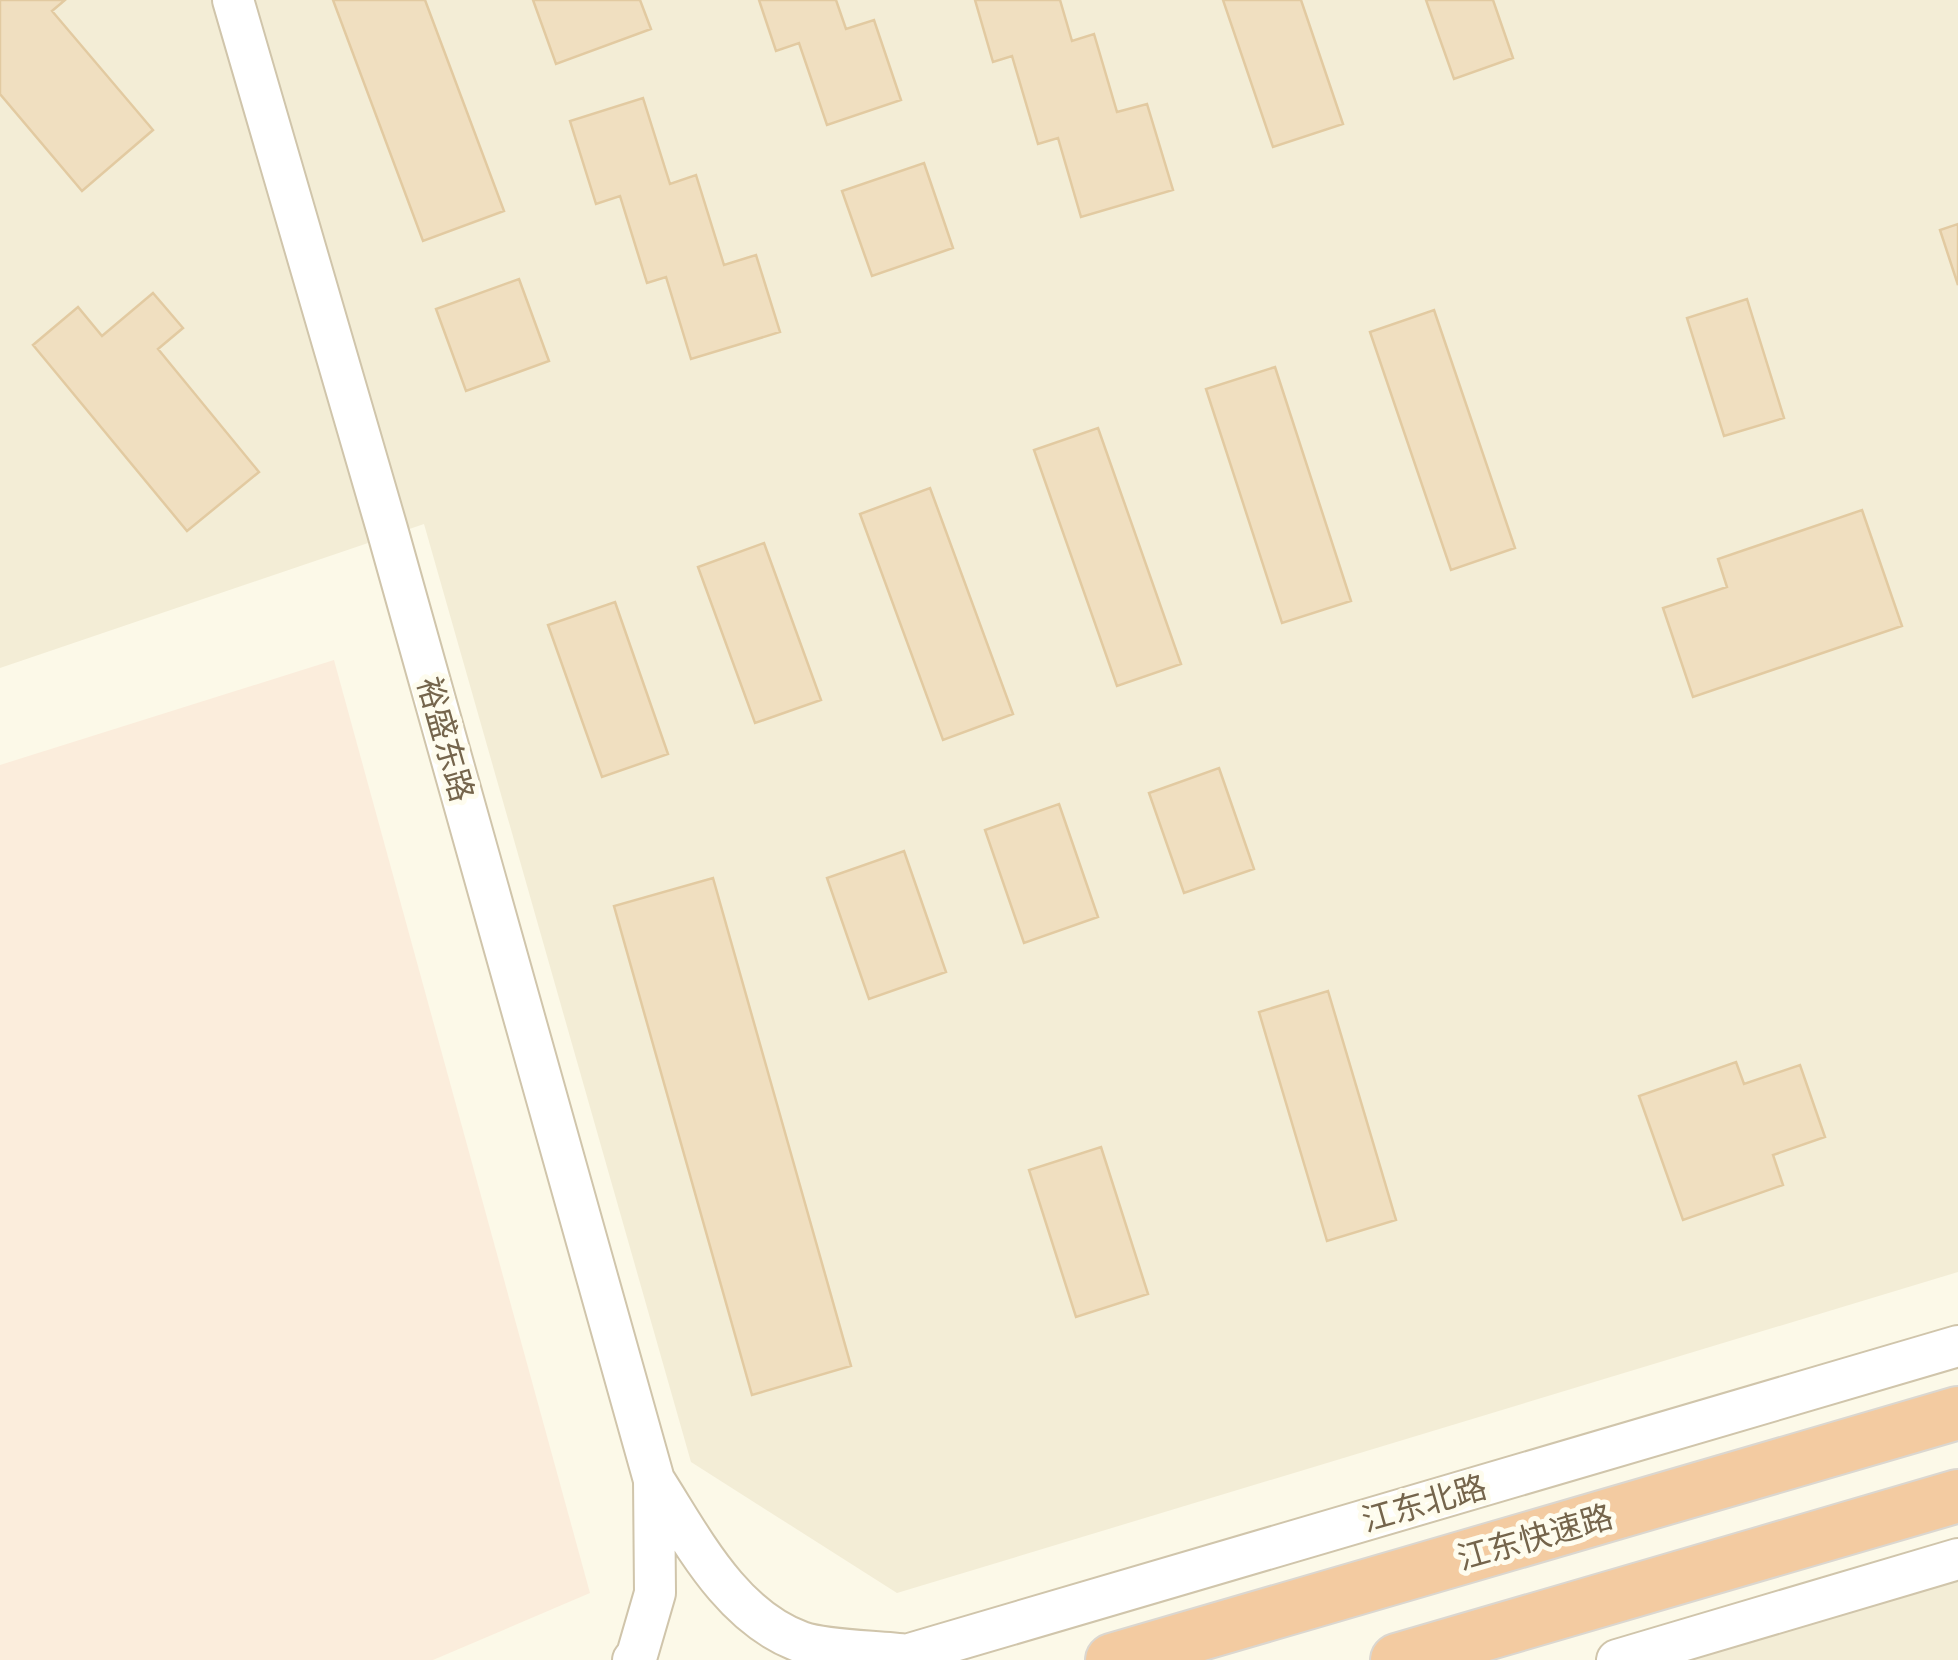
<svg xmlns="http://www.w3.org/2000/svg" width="1958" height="1660" font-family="Cabin,'Noto Sans SC',sans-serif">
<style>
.residential{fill:#f3edd6}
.commercial{fill:#fbeddc}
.building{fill:#f0dfc0;stroke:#e2caa1;stroke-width:2.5}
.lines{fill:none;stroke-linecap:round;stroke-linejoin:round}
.secondary-casing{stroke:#d0c5ab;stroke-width:44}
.highway-casing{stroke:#dbd7d0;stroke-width:56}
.secondary{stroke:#fff;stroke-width:40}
.highway{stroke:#f3cba1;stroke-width:52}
.labels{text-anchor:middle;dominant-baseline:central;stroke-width:10;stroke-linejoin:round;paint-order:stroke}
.street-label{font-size:32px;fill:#75654c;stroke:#fefcee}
</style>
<rect width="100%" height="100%" fill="#fcf9e8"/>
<path class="residential" d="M0 0H1958V1272L897 1593 691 1462 424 524 0 668Z
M1958 1562V1660H1620Z"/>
<path class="commercial" d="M334 660 590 1593 433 1660H0V765Z"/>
<path class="building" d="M0 0H65L52 11 153 130 82 191 0 94Z
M333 0H425L504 211 423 241Z
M533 0H640L651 29 556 64Z
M759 0H836L846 29 874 20 901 100 827 125 799 43 776 51Z
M975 0H1060L1072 41 1094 34 1117 112 1147 104 1173 190 1081 217 1058 138 1038 144 1012 56 993 62Z
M1223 0H1301L1343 124 1273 147Z
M1426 0H1493L1513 58 1454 79Z
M643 98 670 184 696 175 724 265 756 255 780 332 691 359 666 277 647 283 620 196 596 204 570 121Z
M924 163 953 248 872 276 842 191Z
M1958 224V285L1940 230Z
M519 279 549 361 466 391 436 309Z
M153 293 183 328 158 349 259 472 187 531 33 345 78 307 102 336Z
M1747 299 1784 418 1724 436 1687 318Z
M1434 310 1515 548 1451 570 1370 332Z
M1275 367 1351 601 1282 623 1206 389Z
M1098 428 1181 664 1117 686 1034 450Z
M930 488 1013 714 943 740 860 514Z
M1862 510 1902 626 1693 697 1663 608 1727 587 1718 559Z
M764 543 821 700 755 723 698 567Z
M615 602 668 754 602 777 548 625Z
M1219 768 1254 869 1184 893 1149 793Z
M1059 804 1098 917 1024 943 985 830Z
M904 851 946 972 869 999 827 878Z
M713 878 851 1366 752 1395 614 906Z
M1328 991 1396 1220 1327 1241 1259 1012Z
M1736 1062 1744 1084 1800 1065 1825 1137 1773 1155 1783 1185 1683 1220 1639 1096Z
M1101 1147 1148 1294 1076 1317 1029 1170Z"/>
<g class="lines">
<g class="secondary-casing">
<path id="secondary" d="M233 0 387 529 654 1480 655 1593 637 1655 633 1660
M654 1480C692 1539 730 1616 801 1642 826 1651 878 1651 907 1655
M889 1660 1958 1346
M1617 1660 1958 1559"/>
</g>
<g class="highway-casing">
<path id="highway" d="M1112 1660 1958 1413
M1397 1660 1958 1496"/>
</g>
<use href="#secondary" class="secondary"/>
<use href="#highway" class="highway"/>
</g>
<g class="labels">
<g class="street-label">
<text transform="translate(446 739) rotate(74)">裕盛东路</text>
<text transform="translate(1424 1503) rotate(-16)">江东北路</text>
<text transform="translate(1535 1537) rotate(-16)">江东快速路</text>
</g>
</g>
</svg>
